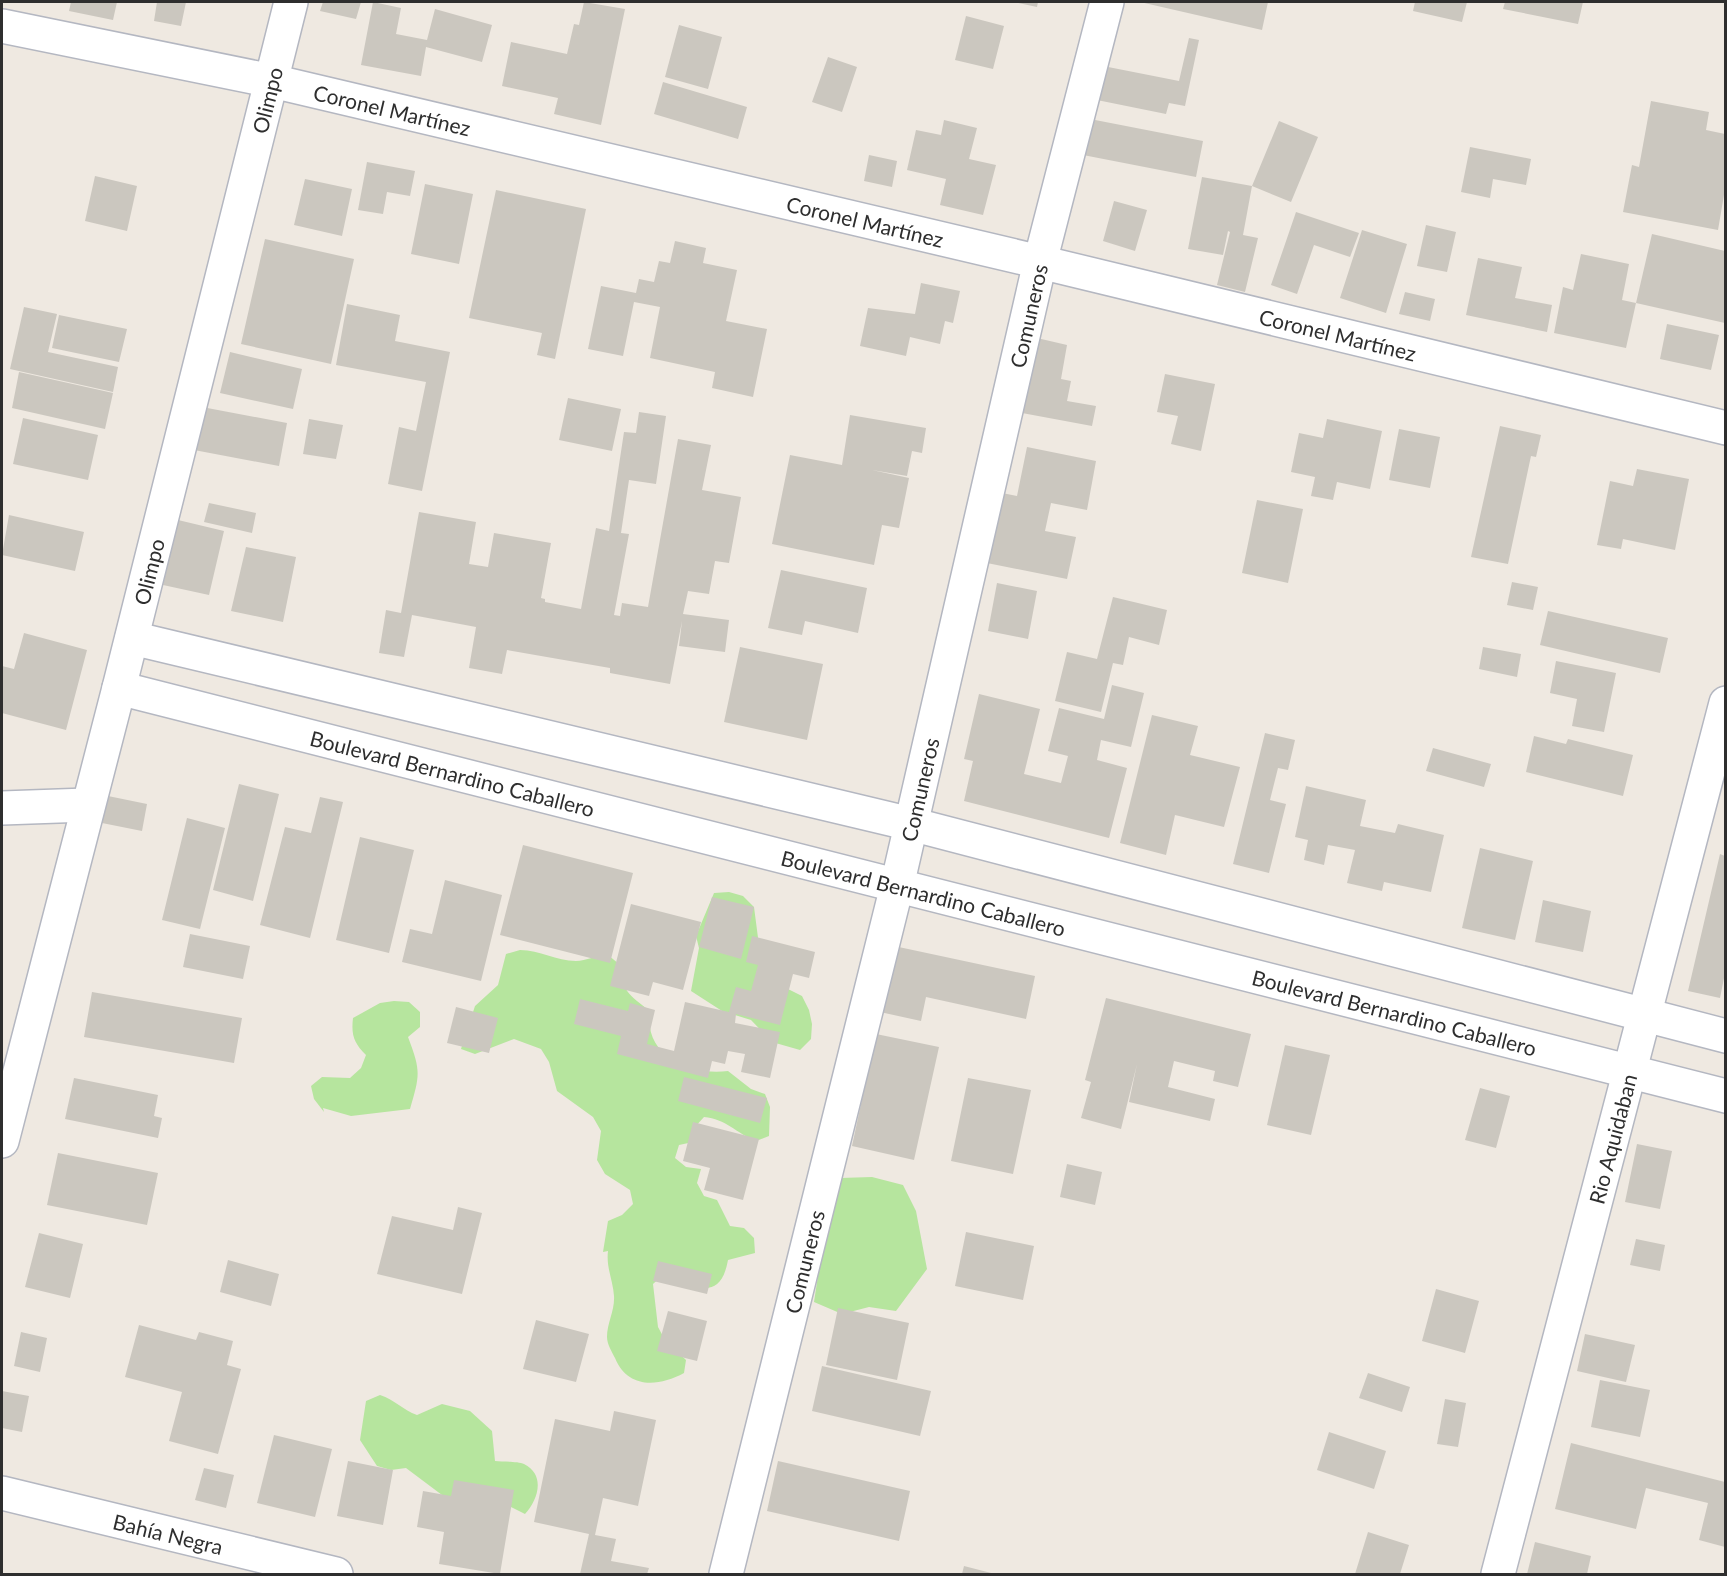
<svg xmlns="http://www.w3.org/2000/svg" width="1727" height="1576" font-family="Lato,sans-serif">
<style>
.green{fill:#b6e59e}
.building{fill:#cbc7bf}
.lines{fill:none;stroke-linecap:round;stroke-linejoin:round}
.street-casing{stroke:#b4b7c1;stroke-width:36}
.secondary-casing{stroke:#b4b7c1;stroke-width:36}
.street{stroke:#fff;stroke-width:33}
.secondary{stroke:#fff;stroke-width:33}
.labels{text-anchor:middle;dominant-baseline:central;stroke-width:4.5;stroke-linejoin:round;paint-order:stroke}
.street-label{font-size:21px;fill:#2e2e2e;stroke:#fff}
</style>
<rect width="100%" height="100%" fill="#efe9e1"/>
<path class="green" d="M729 892 743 896 754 907 760 953 788 989 802 996 809 1010 812 1024 811 1039 800 1050 772 1042 751 1020 722 1011 691 991 699 948 696 936 714 893Z
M520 950C540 950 556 961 576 961 586 961 597 955 608 955L619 964C622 991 629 995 650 1011 643 1056 690 1076 728 1071L751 1089 765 1094 770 1107 769 1136 756 1141C736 1133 726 1119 704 1117L694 1128 693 1142 679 1145 675 1158 686 1167 701 1169 697 1183 704 1196 717 1200 730 1226 744 1228 754 1238 755 1253 728 1260C720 1304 694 1286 664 1274L653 1284 658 1327 665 1340 686 1360 684 1373C658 1387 628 1389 615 1358 612 1352 607 1344 607 1337 607 1323 615 1310 614 1296 613 1280 606 1268 608 1251L603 1252 608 1221 622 1215 633 1204 630 1190 605 1174 597 1160 601 1131 593 1117 557 1091 549 1062 541 1049 514 1039 475 1054 461 1049 475 1006 498 985 506 954Z
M394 1001 409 1002 420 1012V1027L408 1037C421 1071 420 1075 410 1109L351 1116 323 1108 324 1112 314 1099 311 1086 322 1077 350 1078 361 1068 366 1055C354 1043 351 1035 353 1018L380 1003Z
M872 1177 903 1185 916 1211 927 1269 896 1311 869 1307 842 1314 814 1302 823 1243 840 1178Z
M380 1395C395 1400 403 1410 417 1415L442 1404 470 1411 492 1431 495 1461C503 1462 518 1461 524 1464 546 1475 538 1500 525 1514L511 1507 454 1504 406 1468 391 1470 377 1466 360 1440 366 1401Z"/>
<path class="building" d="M71 2H117L113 20 69 11Z
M157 2H186L181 26 154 21Z
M323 2H361L356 19 320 11Z
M373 2 401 8 396 34 427 40 435 9 492 25 482 62 426 47 421 76 361 65Z
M584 2 625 9 601 125 554 114 558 98 502 86 511 42 567 54 574 24 579 25Z
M1014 2H1038L1037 7Z
M1140 2H1268L1262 30Z
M1415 2H1467L1462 22 1413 11Z
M1505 2H1583L1578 24 1503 9Z
M966 16 1004 26 993 69 955 60Z
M679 25 722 37 708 89 665 77Z
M1189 38 1199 40 1185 106 1169 103 1166 114 1092 99 1098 65 1179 81Z
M828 57 857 67 842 112 812 102Z
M663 82 747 107 738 139 654 114Z
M1651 101 1709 112 1706 130 1725 134V189L1718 230 1623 212 1632 165 1639 167Z
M1090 119 1203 141 1196 177 1083 155Z
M944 120 977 128 969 159 996 165 983 215 940 205 946 179 907 170 916 130 941 135Z
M1279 121 1318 137 1291 202 1252 186Z
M1470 147 1531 159 1526 185 1493 179 1490 198 1461 192Z
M869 155 897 161 892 187 864 181Z
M367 162 415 171 410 196 387 192 383 214 358 210Z
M95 176 137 186 127 231 85 221Z
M1202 177 1252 186 1243 235 1258 238 1245 292 1217 285 1230 232 1228 231 1223 255 1188 249Z
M305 179 352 189 342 236 294 225Z
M425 184 473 194 459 264 411 254Z
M496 190 586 209 555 359 537 355 542 333 469 318Z
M1114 201 1147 210 1135 251 1103 241Z
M1296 212 1359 233 1350 257 1314 245 1297 294 1271 285Z
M1426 225 1456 232 1447 272 1417 266Z
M1362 230 1407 244 1386 313 1340 298Z
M1652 234 1725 251V323L1636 303Z
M265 239 354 259 331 364 241 344Z
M675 241 706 248 703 263 737 270 726 321 767 329 753 397 712 388 715 372 650 358 660 307 634 302 623 356 588 349 601 286 636 293 639 279 654 282 659 261 670 263Z
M1581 254 1629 264 1622 300 1636 303 1626 348 1554 333 1563 287 1573 290Z
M1478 258 1522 267 1515 298 1552 305 1547 332 1466 315Z
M921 283 960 291 953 323 945 321 940 344 910 337 906 356 860 346 868 308 915 314Z
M1405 292 1435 299 1430 321 1399 314Z
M347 304 400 315 395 341 450 352 422 491 388 484 399 427 416 431 426 382 336 365Z
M24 307 57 314 48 352 118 367 113 392 10 369Z
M59 315 127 329 119 362 52 348Z
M1667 324 1719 335 1711 370 1660 359Z
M1037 338 1067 345 1061 379 1071 381 1067 401 1096 406 1092 426 1022 413Z
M230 352 302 369 293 409 220 393Z
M19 372 113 393 105 429 12 408Z
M1165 374 1215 384 1201 451 1171 444 1178 416 1157 412Z
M568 398 621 409 612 451 559 440Z
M202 407 287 423 279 466 194 450Z
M639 412 666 416 656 484 629 480 621 533 629 534 614 615 620 616 622 603 648 607 678 439 711 445 702 490 741 497 729 563 715 561 709 594 688 591 683 614 729 620 725 652 679 646 682 621 670 684 610 673V668L507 650 502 674 469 668 476 627 412 615 404 657 379 653 386 610 401 613 419 512 476 522 469 564 488 567 494 533 551 543 541 598 545 599V602L581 609 596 528 609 531 624 432 636 433Z
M850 415 926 428 922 453 912 451 907 476 872 470 909 478 899 528 882 525 874 565 772 544 790 455 842 465Z
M23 418 98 435 88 480 13 464Z
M309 419 343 425 336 459 303 454Z
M1327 419 1382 431 1370 489 1337 482 1333 500 1311 496 1315 477 1291 472 1299 433 1323 438Z
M1500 426 1541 435 1536 457 1531 456 1508 564 1471 557Z
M1399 429 1440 437 1430 488 1389 480Z
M1027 447 1096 461 1087 510 1051 503 1045 531 1076 537 1067 579 982 562 997 492 1017 496Z
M1637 469 1689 479 1675 550 1623 539 1621 549 1597 545 1610 481 1633 486Z
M1257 500 1303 509 1288 583 1242 573Z
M209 503 256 513 252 533 204 522Z
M9 515 84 532 75 571 2 555Z
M178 520 224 531 209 595 163 585Z
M246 547 296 557 283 622 231 611Z
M781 570 867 588 858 633 805 621 802 635 768 628Z
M1512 582 1538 587 1533 610 1507 605Z
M997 583 1037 591 1028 639 988 631Z
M1113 597 1167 610 1159 645 1129 637 1123 665 1113 663 1101 712 1055 701 1067 652 1097 659Z
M1548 611 1668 638 1660 673 1540 645Z
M24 633 87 650 66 730 2 713V666L14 669Z
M740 647 823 664 807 740 724 722Z
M1483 647 1521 654 1517 677 1479 669Z
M1556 661 1616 673 1604 732 1572 726 1577 699 1550 693Z
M1112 685 1144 693 1131 747 1101 740 1097 760 1127 768 1109 838 964 801 973 761 964 759 979 694 1040 709 1024 774 1061 783 1068 756 1048 751 1059 708 1104 719Z
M1152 715 1198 726 1190 755 1240 767 1224 827 1175 815 1166 855 1120 843Z
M1265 733 1295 740 1288 770 1278 768 1270 800 1286 804 1269 873 1233 864Z
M1534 736 1566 744 1568 739 1633 755 1623 796 1526 772Z
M1433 748 1491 764 1484 787 1426 771Z
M239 784 279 794 253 901 213 890Z
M1306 786 1366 800 1360 826 1395 833 1398 824 1444 835 1431 892 1384 882 1382 891 1347 883 1355 850 1328 845 1324 865 1304 860 1308 840 1295 837Z
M108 796 147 804 142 831 102 823Z
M320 797 343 802 310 938 260 925 285 827 311 833Z
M187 818 225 828 200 929 162 920Z
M360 837 414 850 389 953 336 940Z
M523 845 633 873 610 963 500 935Z
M1480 848 1533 861 1515 940 1462 928Z
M1720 854 1725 856V973L1720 998 1688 991Z
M445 880 502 895 481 981 402 962 410 929 432 934Z
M712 897 754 907 741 959 699 947Z
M1543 900 1591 911 1583 952 1535 942Z
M631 904 701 922 683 990 653 982 649 996 610 986Z
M190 934 250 946 243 979 183 967Z
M752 936 815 952 809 978 793 974 780 1025 736 1014 735 1023 780 1032 770 1078 741 1072 745 1054 728 1051 725 1064 712 1061 708 1078 617 1054 621 1036 574 1024 580 999 628 1011 630 1003 655 1010 647 1044 674 1051 685 1002 729 1012 736 987 751 991 758 965 746 962Z
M894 946 1035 976 1026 1019 926 997 921 1021 880 1012Z
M92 992 242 1018 234 1063 84 1037Z
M1106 998 1251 1034 1238 1087 1213 1081 1215 1071 1174 1061 1168 1087 1215 1099 1210 1121 1129 1102 1137 1064 1121 1129 1081 1118 1091 1082 1085 1080Z
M456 1007 498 1018 489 1053 447 1043Z
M876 1034 939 1047 914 1160 852 1146Z
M1285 1045 1330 1055 1311 1135 1267 1125Z
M684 1077 767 1098 760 1123 678 1101Z
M74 1078 158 1095 154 1116 162 1118 158 1138 65 1119Z
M968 1078 1031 1090 1013 1174 951 1161Z
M1480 1088 1510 1096 1496 1148 1465 1140Z
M693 1122 759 1139 743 1200 704 1190 710 1168 683 1161Z
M1637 1144 1672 1151 1660 1209 1625 1202Z
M58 1153 158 1173 147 1225 47 1205Z
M1067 1164 1102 1172 1095 1205 1060 1197Z
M458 1207 482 1213 462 1294 377 1274 392 1216 453 1230Z
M966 1232 1034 1246 1023 1300 955 1286Z
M39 1233 83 1244 70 1298 25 1287Z
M1636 1239 1665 1245 1660 1271 1630 1265Z
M228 1260 279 1274 271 1306 220 1292Z
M658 1261 712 1274 707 1294 653 1281Z
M1436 1289 1479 1301 1465 1353 1422 1341Z
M838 1308 909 1323 897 1380 826 1365Z
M668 1311 707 1321 697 1361 657 1351Z
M536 1320 589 1334 576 1382 523 1369Z
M139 1325 196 1340 199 1332 233 1341 227 1365 241 1369 218 1454 169 1441 182 1392 125 1377Z
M21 1332 47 1338 40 1372 14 1366Z
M1585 1334 1635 1345 1626 1382 1577 1371Z
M822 1366 931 1391 920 1436 812 1411Z
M1368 1373 1410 1387 1402 1412 1359 1398Z
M1600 1380 1650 1390 1640 1437 1591 1427Z
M2 1391 29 1396 22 1432 2 1428Z
M1445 1399 1466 1403 1458 1447 1437 1444Z
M614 1411 656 1420 638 1506 603 1498 595 1535 616 1539 611 1561 649 1568 647 1574H580L589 1534 534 1522 555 1419 610 1431Z
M1329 1432 1386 1451 1374 1489 1317 1470Z
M274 1435 332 1449 315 1517 257 1503Z
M1571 1443 1725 1482V1547L1699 1540 1708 1503 1646 1488 1636 1529 1555 1509Z
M348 1461 393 1470 383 1525 337 1516Z
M778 1461 910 1491 899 1541 767 1511Z
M204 1468 234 1475 226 1508 195 1500Z
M454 1480 514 1490 500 1574 439 1564 444 1532 417 1527 423 1491 451 1496Z
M1368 1532 1409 1545 1400 1574H1355Z
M1535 1542 1591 1556 1587 1574H1527Z
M964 1566 995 1574H962Z"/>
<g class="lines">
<g class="street-casing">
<g id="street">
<path id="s1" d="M2 26 272 81 1040 262 1726 428"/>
<path d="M132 638 911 824 1726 1036"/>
<path id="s2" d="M119 688 1726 1096"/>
<path d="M2 808 87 805"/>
<path id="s3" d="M2 1141 119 688 291 2"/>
<path id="s4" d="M2 1493 336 1574"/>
<path id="s5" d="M726 1574 897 886 1040 262 1107 2"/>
</g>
</g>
<g class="secondary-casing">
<g id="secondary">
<path id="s6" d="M1498 1574 1726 703"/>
</g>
</g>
<use href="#street" class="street"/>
<use href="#secondary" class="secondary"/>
</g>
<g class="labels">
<g class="street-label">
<text stroke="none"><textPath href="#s3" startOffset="1074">Olimpo</textPath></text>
<text stroke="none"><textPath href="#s1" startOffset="399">Coronel Martínez</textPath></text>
<text stroke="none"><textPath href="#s1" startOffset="885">Coronel Martínez</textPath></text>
<text stroke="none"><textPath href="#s5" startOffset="1294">Comuneros</textPath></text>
<text stroke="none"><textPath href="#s1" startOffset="1371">Coronel Martínez</textPath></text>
<text stroke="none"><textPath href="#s3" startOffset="588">Olimpo</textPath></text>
<text stroke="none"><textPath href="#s2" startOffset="344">Boulevard Bernardino Caballero</textPath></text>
<text stroke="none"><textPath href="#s5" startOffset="808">Comuneros</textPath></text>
<text stroke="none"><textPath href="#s2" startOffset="830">Boulevard Bernardino Caballero</textPath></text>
<text stroke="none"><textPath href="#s2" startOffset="1316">Boulevard Bernardino Caballero</textPath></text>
<text stroke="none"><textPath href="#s6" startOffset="450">Rio Aquidaban</textPath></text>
<text stroke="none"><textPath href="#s5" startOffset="322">Comuneros</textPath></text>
<text stroke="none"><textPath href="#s4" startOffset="171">Bahía Negra</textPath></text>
</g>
</g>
<rect width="1727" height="1576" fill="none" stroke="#2e2e2e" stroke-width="6"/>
</svg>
